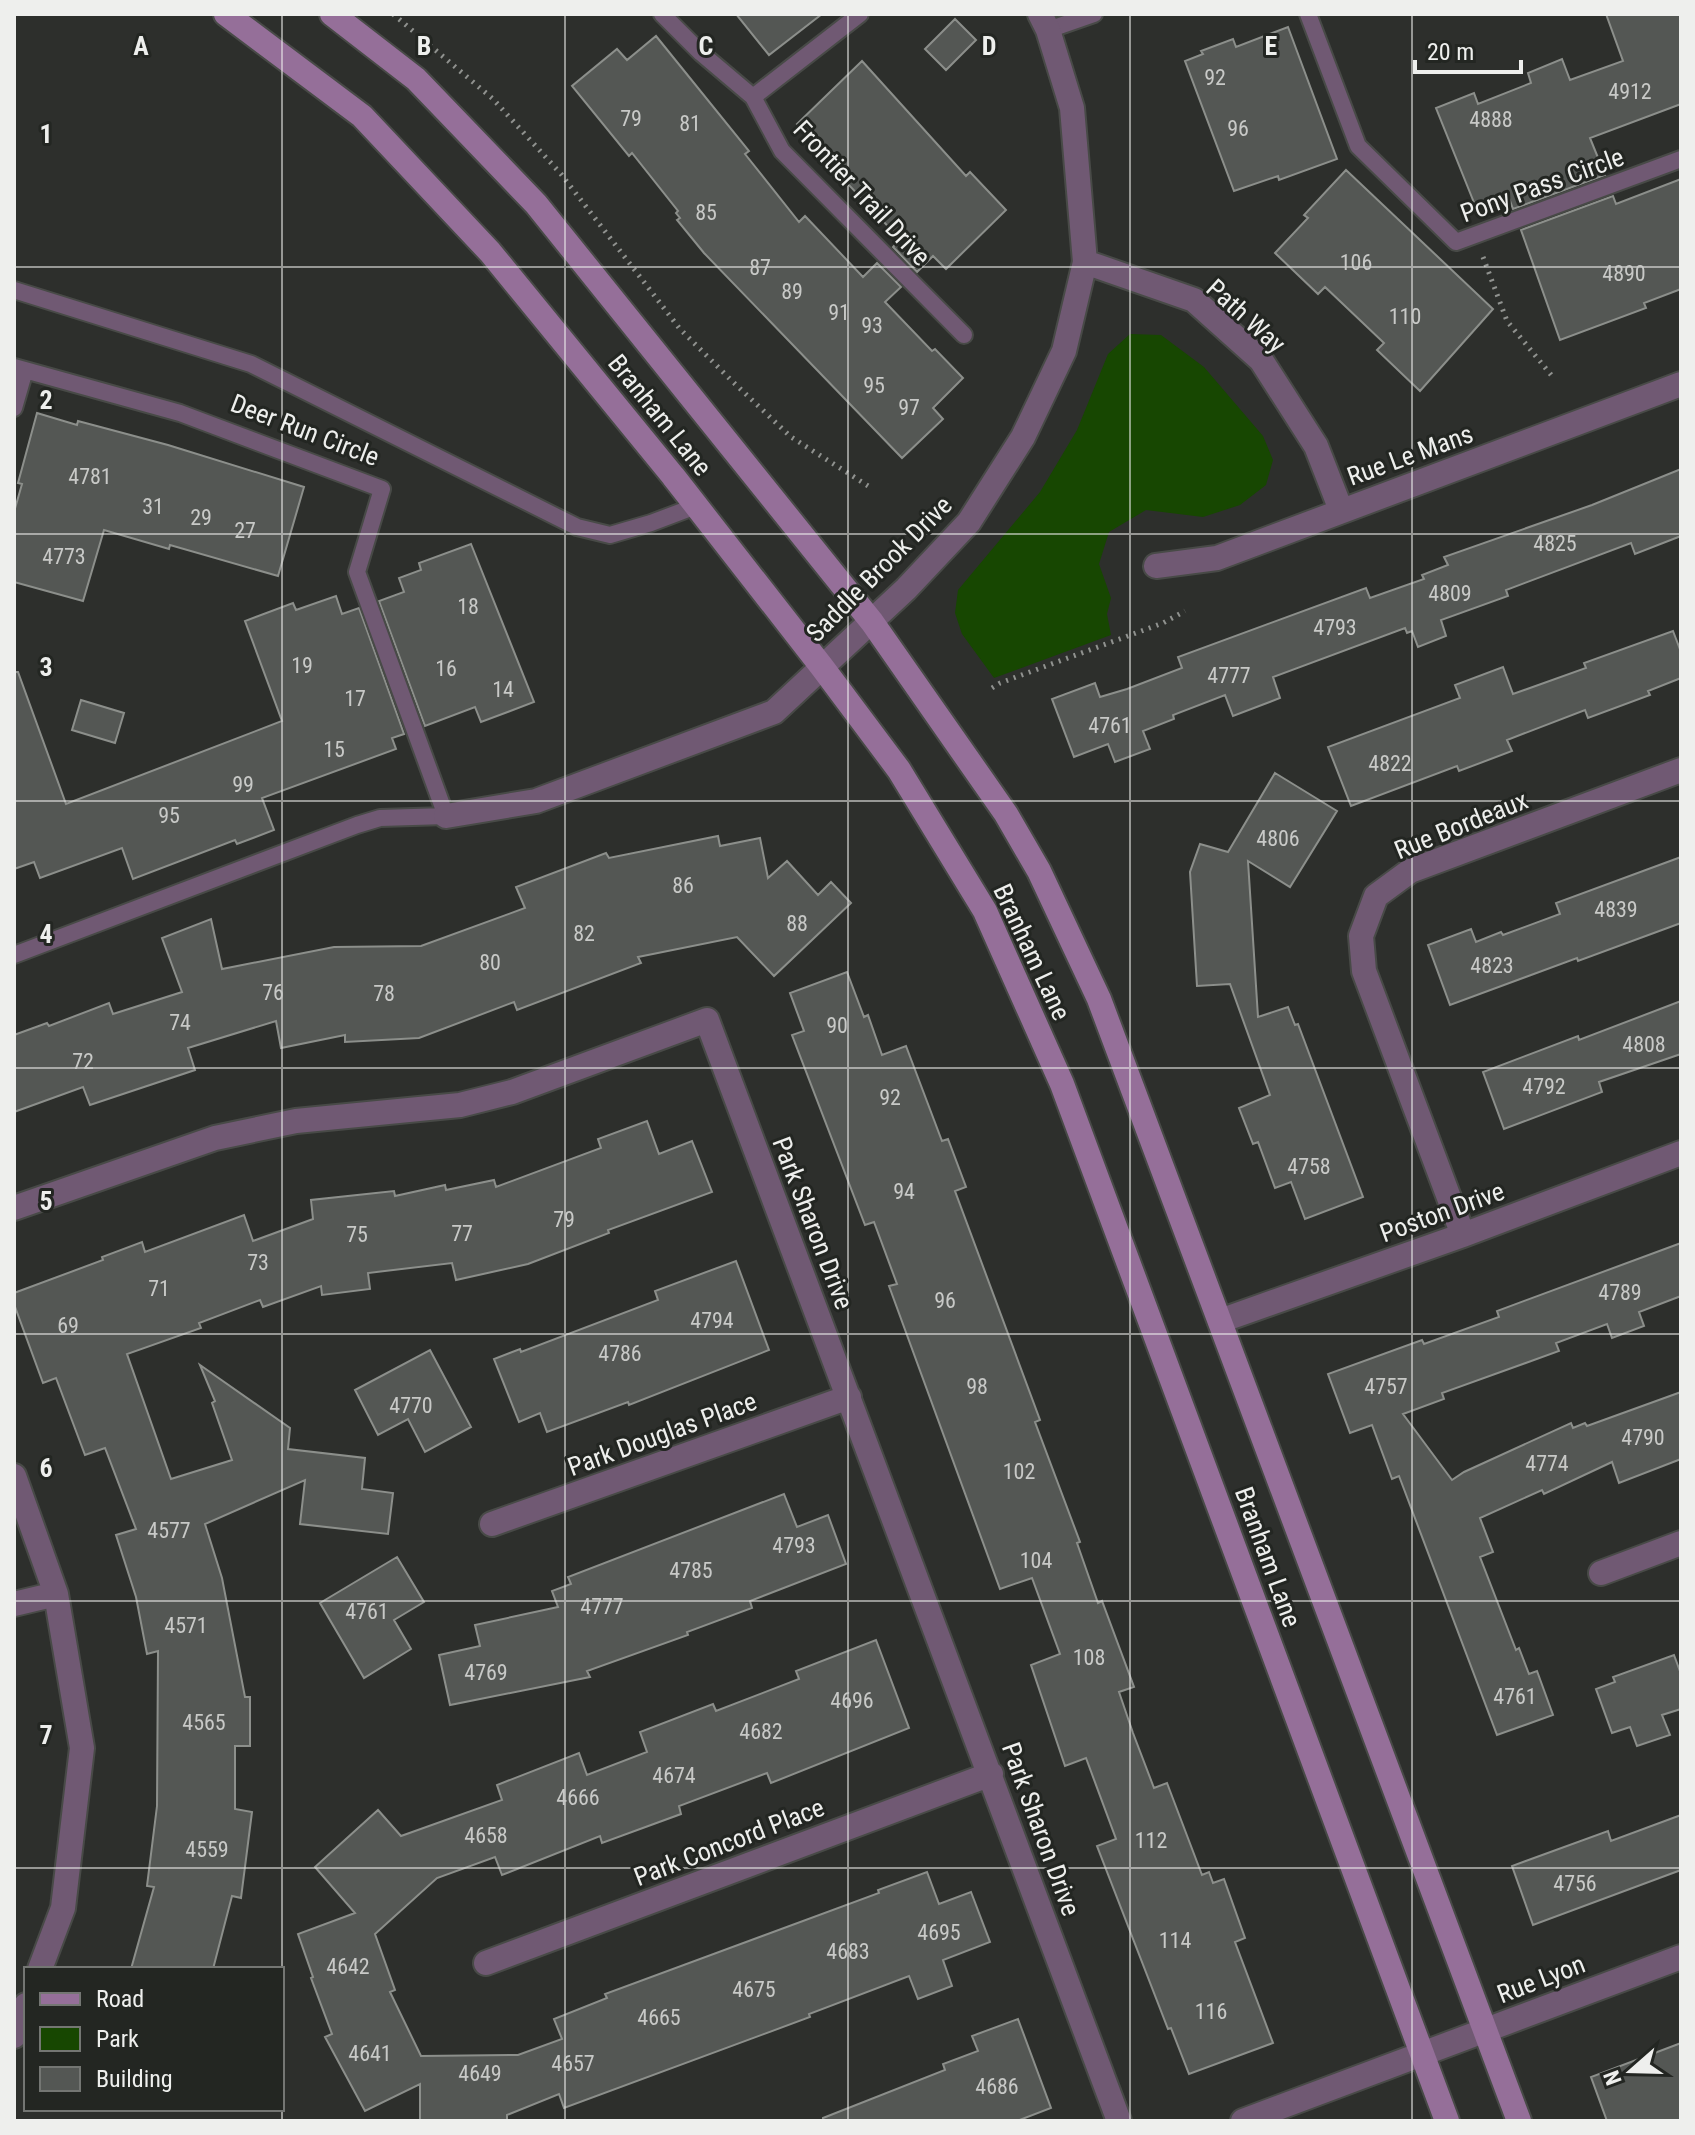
<svg xmlns="http://www.w3.org/2000/svg" width="1695" height="2135" font-family="'Roboto Condensed',sans-serif">
<style>
.green{fill:#174701}
.building{fill:#545754;stroke:#8c8f8b;stroke-width:2}
.lines{fill:none;stroke-linecap:round;stroke-linejoin:round}
.lane-casing{stroke:#484a47;stroke-width:20}
.street-casing{stroke:#484a47;stroke-width:28}
.secondary-casing{stroke:#484a47;stroke-width:28}
.path{stroke:#90928f;stroke-width:5;stroke-dasharray:2 6;stroke-linecap:butt}
.lane{stroke:#705973;stroke-width:16}
.street{stroke:#705973;stroke-width:24}
.secondary{stroke:#956f99;stroke-width:24}
.grid{fill:none;stroke:#eeefed;stroke-width:2;stroke-opacity:0.55}
.labels{text-anchor:middle;dominant-baseline:central;stroke-width:6;stroke-linejoin:round;paint-order:stroke}
.number-label{font-size:22px;fill:#c8c9c7}
.street-label{font-size:26px;fill:#eeefed;stroke:#232622}
.grid-label{font-size:26px;text-anchor:middle;font-weight:bold;fill:#eeefed;stroke:#232622;stroke-width:6;stroke-linejoin:round;paint-order:stroke}
</style>
<rect width="100%" height="100%" fill="#2d2f2c"/>
<path class="green" d="M1130 334 1161 335 1204 367 1263 436 1273 460 1266 485 1240 505 1203 517 1146 510 1109 532 1099 564 1111 598 1107 614 1111 635 994 678 962 634 955 613 958 590 1040 492 1077 430 1108 354Z"/>
<path class="building" d="M736 14H822L769 55Z
M1606 14H1681V104L1590 138 1605 175 1513 209 1509 198 1477 210 1436 108 1474 93 1478 104 1531 83 1528 73 1562 59 1570 80 1623 61Z
M955 19 976 40 946 70 925 49Z
M1288 27 1337 159 1279 180 1278 176 1234 191 1185 61 1203 54 1201 51 1233 39 1236 47Z
M656 36 749 151 745 154 799 222 805 216 863 277 877 263 901 287 885 302 932 351 935 349 963 378 933 408 943 419 902 458 704 253 677 220 680 218 676 213 678 211 632 153 629 156 572 86 617 49 627 60Z
M862 61 966 176 970 172 1006 210 946 269 933 256 917 272 893 247 900 239 846 182 850 179 797 124Z
M1346 170 1493 309 1420 391 1377 350 1384 343 1325 287 1318 294 1275 253 1308 218 1304 215Z
M1681 179V289L1644 303 1646 308 1560 340 1521 230 1613 196 1616 204Z
M37 413 77 425 78 421 168 445 304 487 278 576 170 545 169 549 104 530 83 601 14 582V512L22 484 18 483Z
M1681 469V536L1635 554 1631 543 1506 590 1508 596 1441 620 1446 636 1418 647 1412 631 1407 633 1405 628 1273 677 1280 698 1233 716 1225 695 1173 715 1174 719 1143 731 1150 749 1115 762 1108 744 1074 757 1052 699 1095 683 1100 697 1127 689 1182 668 1178 657 1366 588 1370 598 1424 579 1422 575 1448 565 1444 557 1592 505Z
M471 544 534 702 481 722 475 707 425 726 379 601 404 592 399 578 421 570 419 563Z
M336 596 342 614 359 608 404 734 392 738 396 749 262 798 274 830 237 844 235 840 133 879 122 848 40 878 34 862 14 869V672H18L66 804 282 721 245 621 293 603 296 610Z
M1673 631 1681 652V678L1648 691 1650 695 1588 718 1585 710 1507 740 1512 751 1459 771 1457 766 1351 806 1328 747 1460 698 1455 685 1503 667 1513 694 1586 668 1584 663Z
M81 700 124 713 115 743 72 730Z
M1275 773 1337 811 1290 887 1248 861 1258 1017 1288 1007 1295 1025 1298 1024 1363 1197 1305 1219 1291 1182 1275 1188 1258 1142 1253 1144 1239 1108 1270 1095 1230 984 1197 986 1190 872 1200 844 1228 852Z
M718 836 720 846 760 838 768 878 787 861 818 895 831 882 851 903 774 976 737 937 638 957 641 963 517 1010 514 1002 419 1038 345 1042V1035L281 1048 276 1021 188 1048 195 1070 90 1105 83 1087 14 1112V1035L47 1023 49 1026 109 1003 113 1014 182 992 162 938 211 919 222 969 334 947 421 946 525 908 516 887 606 853 609 858Z
M1681 857V923L1578 961 1577 958 1450 1005 1428 945 1471 929 1476 942 1501 932 1503 935 1560 914 1556 903Z
M847 972 864 1017 868 1015 882 1055 906 1046 942 1141 948 1139 966 1187 955 1191 1040 1420 1035 1422 1080 1542 1077 1543 1098 1603 1102 1601 1134 1687 1119 1692 1133 1733 1154 1788 1167 1783 1202 1875 1209 1872 1213 1883 1224 1879 1245 1938 1235 1942 1273 2043 1189 2074 1171 2028 1168 2029 1097 1846 1116 1839 1086 1758 1065 1766 1031 1665 1060 1654 1032 1578 1000 1589 889 1286 897 1284 874 1222 865 1225 792 1035 804 1031 790 993Z
M1681 1001V1054L1599 1082 1602 1092 1504 1129 1483 1072 1578 1036 1579 1040Z
M647 1121 659 1154 692 1141 712 1192 608 1230 609 1233 528 1264 456 1280 452 1263 368 1273 370 1289 322 1295 321 1286 263 1307 260 1300 199 1323 201 1328 127 1354 171 1479 232 1460 212 1403 215 1401 200 1365 290 1428 288 1449 365 1458 362 1489 393 1493 388 1534 300 1524 305 1480 205 1524 222 1578 245 1697H250V1746H235V1809L252 1812 241 1898 232 1896 213 1969H131L154 1887 147 1886 157 1806 158 1651 147 1654 136 1597 116 1535 136 1529 105 1448 85 1455 56 1378 43 1383 14 1304V1293L103 1260 102 1257 142 1242 145 1252 244 1215 253 1241 313 1219 311 1200 394 1191 395 1196 445 1185 446 1190 494 1180 496 1187 601 1148 598 1139Z
M1681 1243V1296L1639 1312 1644 1326 1612 1338 1607 1324 1556 1343 1559 1351 1442 1393 1444 1399 1403 1414 1452 1480 1464 1472 1571 1423 1573 1428 1585 1423 1587 1426 1681 1392V1459L1619 1483 1612 1462 1544 1494 1542 1490 1480 1518 1493 1552 1480 1557 1516 1650 1519 1648 1529 1674 1537 1671 1553 1715 1497 1735 1399 1476 1392 1479 1372 1425 1350 1433 1328 1374 1422 1340 1424 1344 1499 1317 1497 1311Z
M736 1261 769 1350 629 1405 628 1402 547 1432 540 1413 519 1422 494 1359 520 1349 521 1352 658 1300 655 1291Z
M430 1350 471 1427 425 1452 408 1419 378 1435 355 1390Z
M784 1494 797 1527 828 1515 846 1564 750 1601 752 1608 687 1632 688 1635 587 1671 590 1677 450 1705 439 1655 480 1646 475 1625 558 1607 552 1591 571 1584 568 1577Z
M397 1557 424 1602 394 1620 411 1649 364 1678 320 1603Z
M876 1640 909 1728 771 1783 767 1773 679 1806 681 1814 602 1843 600 1836 502 1875 495 1857 437 1878 375 1934 395 1990 390 1992 421 2056 518 2055 562 2039 554 2019 607 1998 605 1994 879 1893 878 1890 927 1872 939 1904 971 1892 990 1942 943 1960 952 1986 918 1999 909 1976 809 2014 810 2017 564 2108 559 2094 507 2115V2121H420V2084L365 2111 325 2037 332 2034 311 1978 313 1977 298 1934 355 1913 315 1867 378 1810 401 1836 502 1800 497 1785 579 1753 587 1775 647 1752 640 1732 713 1704 716 1711 799 1679 796 1671Z
M1674 1655 1681 1674V1709L1662 1715 1670 1735 1637 1746 1630 1727 1612 1733 1596 1689 1615 1682 1613 1677Z
M1681 1815V1870L1533 1925 1512 1866 1608 1831 1611 1841Z
M1018 2019 1051 2108 1017 2121H823V2118L945 2070 943 2064 978 2051 972 2036Z
M1681 2043V2121H1607L1591 2077Z"/>
<g class="lines">
<g class="lane-casing">
<path id="lane" d="M662 14 701 53 753 97 782 151 964 335
M1308 14 1358 146 1456 242 1681 159
M1048 30 1094 14
M753 97 860 14
M14 290 251 364 577 527 610 535 651 523 696 506
M14 367 180 413 382 489 357 572 446 816 380 818 357 825 14 955
M14 408 25 370"/>
</g>
<g class="street-casing">
<path id="street" d="M1085 262 1194 300 1261 360 1316 446 1341 510
M1156 566 1217 558 1681 384
M446 816 536 801 774 712 906 589 969 522 1023 437 1064 351 1085 262 1072 108 1048 30 1040 14
M14 1208 215 1138 296 1121 460 1105 512 1092 707 1020 1119 2121
M1463 1235 1364 971 1361 936 1376 896 1410 871 1681 770
M1220 1321 1463 1235 1681 1153
M14 1476 56 1594 82 1748 63 1908 40 1969
M492 1524 849 1397
M1601 1573 1681 1543
M14 1604 56 1594
M486 1963 991 1774
M14 2036 26 2005
M1243 2121 1681 1957"/>
</g>
<g class="secondary-casing">
<path id="secondary" d="M226 14 362 116 490 252 673 476 822 667 899 770 985 911 1062 1084 1447 2121
M332 14 416 79 536 204 872 622 1006 814 1039 871 1099 999 1519 2121"/>
</g>
<path class="path" d="M393 14 493 99 561 174 680 329 732 381 791 437 873 489
M1483 257 1507 321 1552 376
M992 688 1000 683 1163 623 1185 611"/>
<use href="#lane" class="lane"/>
<use href="#street" class="street"/>
<use href="#secondary" class="secondary"/>
</g>
<path class="grid" d="M282 14V2121M565 14V2121M848 14V2121M1130 14V2121M1412 14V2121M14 267H1681M14 534H1681M14 801H1681M14 1068H1681M14 1334H1681M14 1601H1681M14 1868H1681"/>
<g class="labels">
<g class="number-label">
<text x="1215" y="77">92</text>
<text x="1630" y="91">4912</text>
<text x="631" y="118">79</text>
<text x="1491" y="119">4888</text>
<text x="690" y="123">81</text>
<text x="1238" y="128">96</text>
<text x="706" y="212">85</text>
<text x="1356" y="262">106</text>
<text x="760" y="267">87</text>
<text x="1624" y="273">4890</text>
<text x="792" y="291">89</text>
<text x="839" y="312">91</text>
<text x="1405" y="316">110</text>
<text x="872" y="325">93</text>
<text x="874" y="385">95</text>
<text x="909" y="407">97</text>
<text x="90" y="476">4781</text>
<text x="153" y="506">31</text>
<text x="201" y="517">29</text>
<text x="245" y="530">27</text>
<text x="1555" y="543">4825</text>
<text x="64" y="556">4773</text>
<text x="1450" y="593">4809</text>
<text x="468" y="606">18</text>
<text x="1335" y="627">4793</text>
<text x="302" y="665">19</text>
<text x="446" y="668">16</text>
<text x="1229" y="675">4777</text>
<text x="503" y="689">14</text>
<text x="355" y="698">17</text>
<text x="1110" y="725">4761</text>
<text x="334" y="749">15</text>
<text x="1390" y="763">4822</text>
<text x="243" y="784">99</text>
<text x="169" y="815">95</text>
<text x="1278" y="838">4806</text>
<text x="683" y="885">86</text>
<text x="1616" y="909">4839</text>
<text x="797" y="923">88</text>
<text x="584" y="933">82</text>
<text x="490" y="962">80</text>
<text x="1492" y="965">4823</text>
<text x="273" y="992">76</text>
<text x="384" y="993">78</text>
<text x="180" y="1022">74</text>
<text x="837" y="1025">90</text>
<text x="1644" y="1044">4808</text>
<text x="83" y="1061">72</text>
<text x="1544" y="1086">4792</text>
<text x="890" y="1097">92</text>
<text x="1309" y="1166">4758</text>
<text x="904" y="1191">94</text>
<text x="564" y="1219">79</text>
<text x="462" y="1233">77</text>
<text x="357" y="1234">75</text>
<text x="258" y="1262">73</text>
<text x="159" y="1288">71</text>
<text x="1620" y="1292">4789</text>
<text x="945" y="1300">96</text>
<text x="712" y="1320">4794</text>
<text x="68" y="1325">69</text>
<text x="620" y="1353">4786</text>
<text x="977" y="1386">98</text>
<text x="1386" y="1386">4757</text>
<text x="411" y="1405">4770</text>
<text x="1643" y="1437">4790</text>
<text x="1547" y="1463">4774</text>
<text x="1019" y="1471">102</text>
<text x="169" y="1530">4577</text>
<text x="794" y="1545">4793</text>
<text x="1036" y="1560">104</text>
<text x="691" y="1570">4785</text>
<text x="602" y="1606">4777</text>
<text x="367" y="1611">4761</text>
<text x="186" y="1625">4571</text>
<text x="1089" y="1657">108</text>
<text x="486" y="1672">4769</text>
<text x="1515" y="1696">4761</text>
<text x="852" y="1700">4696</text>
<text x="204" y="1722">4565</text>
<text x="761" y="1731">4682</text>
<text x="674" y="1775">4674</text>
<text x="578" y="1797">4666</text>
<text x="486" y="1835">4658</text>
<text x="1151" y="1840">112</text>
<text x="207" y="1849">4559</text>
<text x="1575" y="1883">4756</text>
<text x="939" y="1932">4695</text>
<text x="1175" y="1940">114</text>
<text x="848" y="1951">4683</text>
<text x="348" y="1966">4642</text>
<text x="754" y="1989">4675</text>
<text x="1211" y="2011">116</text>
<text x="659" y="2017">4665</text>
<text x="370" y="2053">4641</text>
<text x="573" y="2063">4657</text>
<text x="480" y="2073">4649</text>
<text x="997" y="2086">4686</text>
</g>
<g class="street-label">
<text transform="translate(1542 185) rotate(-20)">Pony Pass Circle</text>
<text transform="translate(862 193) rotate(47)">Frontier Trail Drive</text>
<text transform="translate(1246 316) rotate(42)">Path Way</text>
<text transform="translate(660 415) rotate(51)">Branham Lane</text>
<text transform="translate(305 430) rotate(21)">Deer Run Circle</text>
<text transform="translate(1410 455) rotate(-20)">Rue Le Mans</text>
<text transform="translate(879 569) rotate(-45)">Saddle Brook Drive</text>
<text transform="translate(1461 825) rotate(-22)">Rue Bordeaux</text>
<text transform="translate(1032 952) rotate(65)">Branham Lane</text>
<text transform="translate(1442 1212) rotate(-20)">Poston Drive</text>
<text transform="translate(813 1223) rotate(69)">Park Sharon Drive</text>
<text transform="translate(662 1434) rotate(-20)">Park Douglas Place</text>
<text transform="translate(1268 1557) rotate(70)">Branham Lane</text>
<text transform="translate(1041 1829) rotate(70)">Park Sharon Drive</text>
<text transform="translate(729 1842) rotate(-21)">Park Concord Place</text>
<text transform="translate(1541 1979) rotate(-21)">Rue Lyon</text>
</g>
</g>
<g class="grid-label">
<text x="141" y="55">A</text>
<text x="424" y="55">B</text>
<text x="706" y="55">C</text>
<text x="989" y="55">D</text>
<text x="1271" y="55">E</text>
<text x="46" y="143">1</text>
<text x="46" y="409">2</text>
<text x="46" y="676">3</text>
<text x="46" y="943">4</text>
<text x="46" y="1210">5</text>
<text x="46" y="1477">6</text>
<text x="46" y="1744">7</text>
</g>
<rect width="1695" height="2135" fill="none" stroke="#eeefed" stroke-width="32"/>
<rect x="24" y="1967" width="260" height="144" fill="#232622" stroke="#747673" stroke-width="2"/>
<rect x="40" y="1993" width="40" height="12" fill="#956f99" stroke="#747673" stroke-width="2"/>
<text x="96" y="2007" font-size="24" fill="#eeefed">Road</text>
<rect x="40" y="2027" width="40" height="24" fill="#174701" stroke="#747673" stroke-width="2"/>
<text x="96" y="2047" font-size="24" fill="#eeefed">Park</text>
<rect x="40" y="2067" width="40" height="24" fill="#545754" stroke="#747673" stroke-width="2"/>
<text x="96" y="2087" font-size="24" fill="#eeefed">Building</text>
<g transform="translate(1631 2071) rotate(250)" stroke="#232622" stroke-width="6" paint-order="stroke">
<path d="M0-6L14 30L0 20L-14 30Z" fill="#eeefed"/>
<text y="-12" font-size="22" font-weight="bold" text-anchor="middle" fill="#eeefed">N</text>
</g>
<path d="M1415 60v12h106v-12" fill="none" stroke="#eeefed" stroke-width="4"/>
<text x="1427" y="60" font-size="24" fill="#eeefed" stroke="#232622" stroke-width="6" paint-order="stroke">20 m</text>
</svg>
